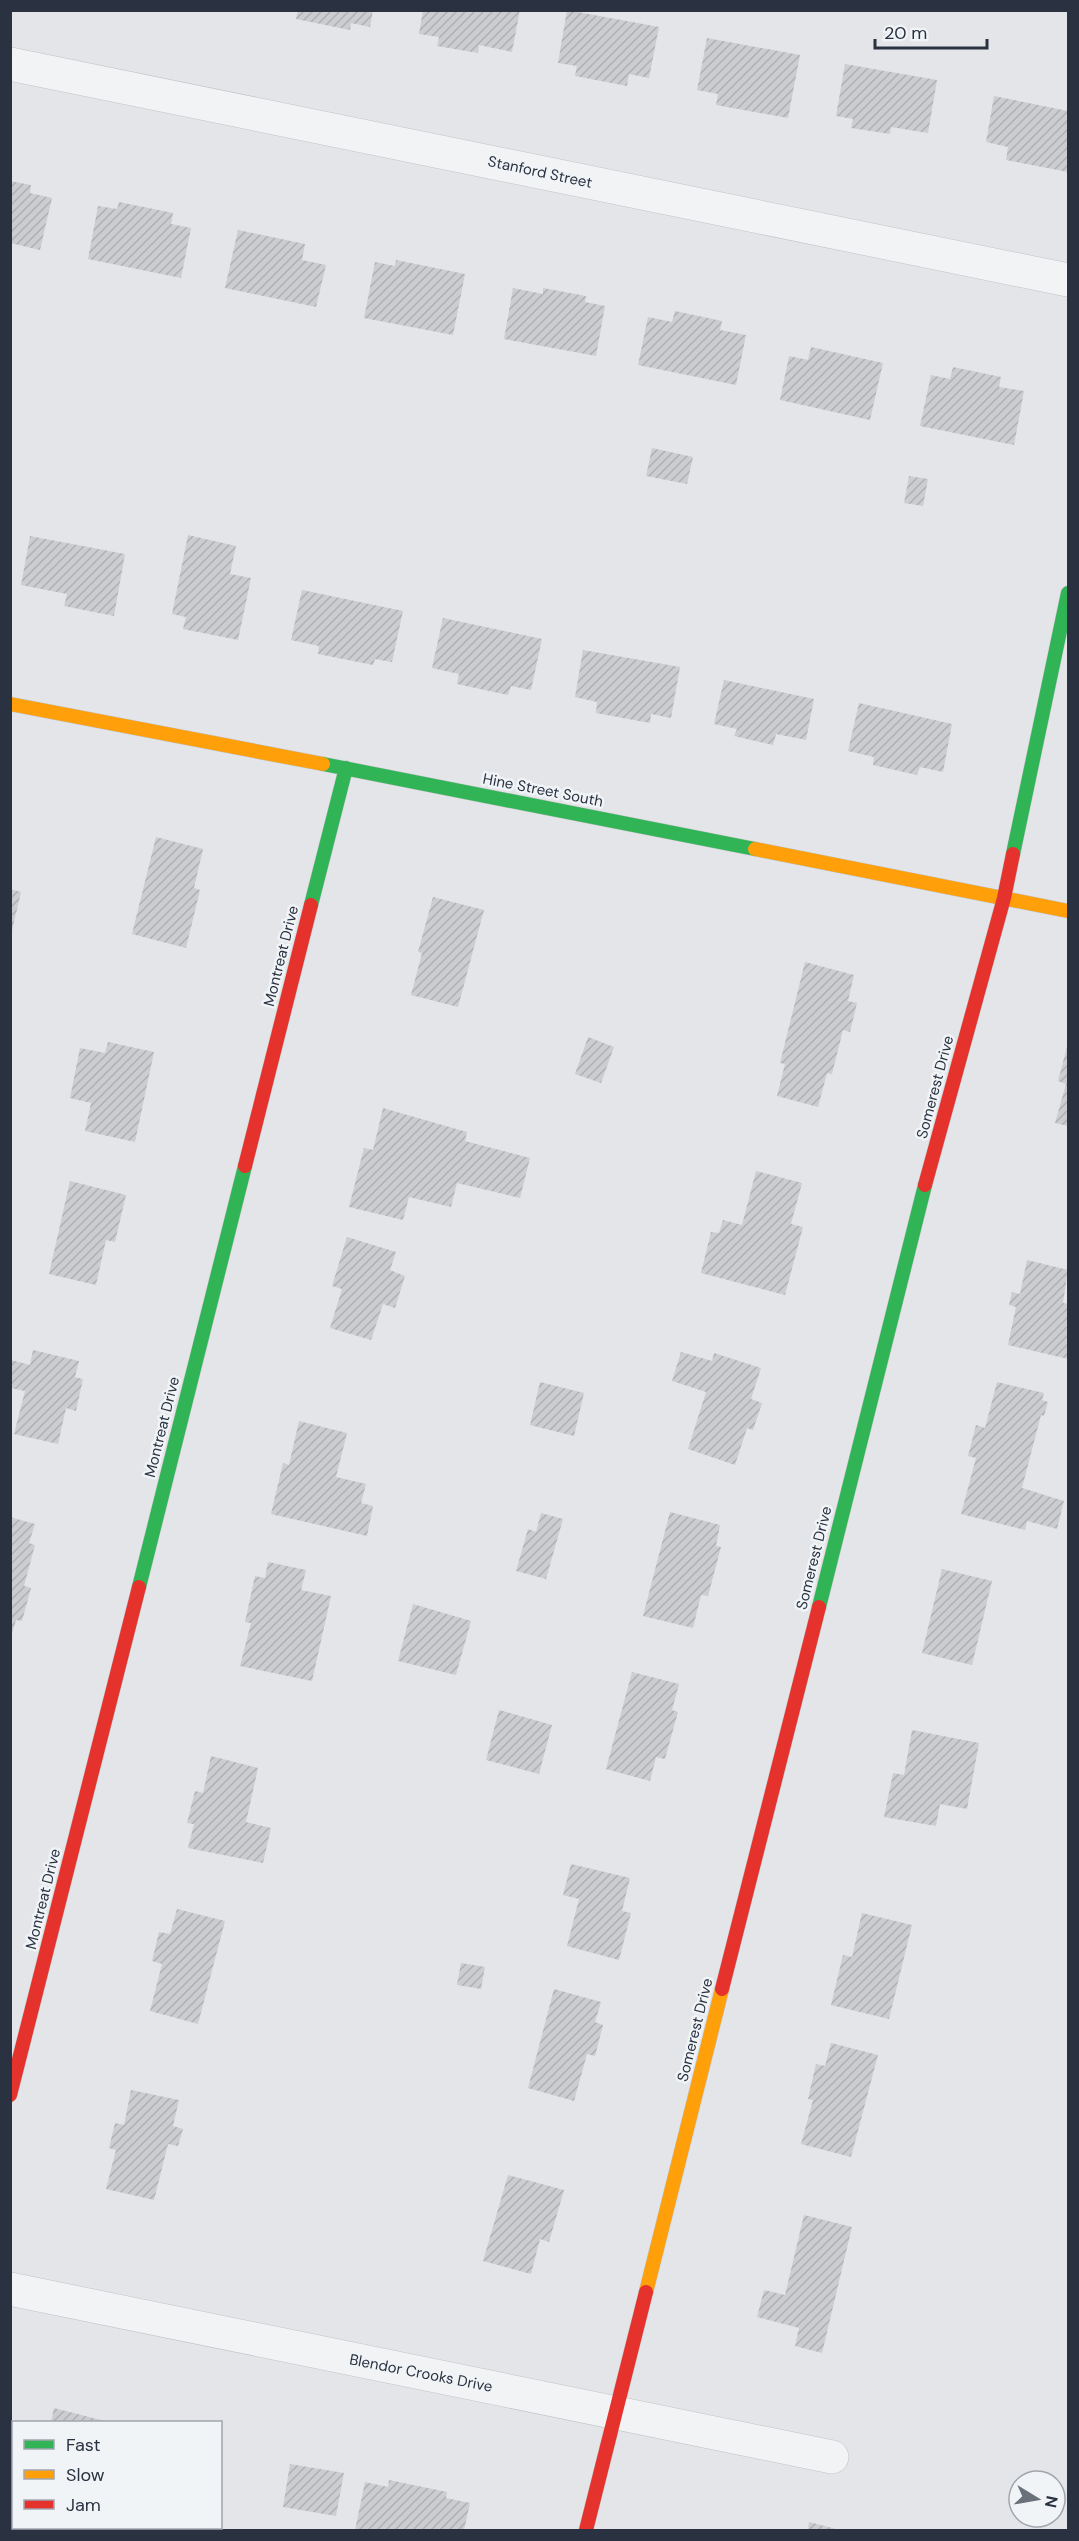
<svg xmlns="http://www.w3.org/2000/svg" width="1079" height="2541" font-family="'DM Sans',sans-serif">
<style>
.building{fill:url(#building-hatch)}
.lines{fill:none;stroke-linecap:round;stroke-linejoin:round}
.street-casing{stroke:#c1c3c6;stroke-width:34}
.fast-casing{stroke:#c1c3c6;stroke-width:15}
.slow-casing{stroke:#c1c3c6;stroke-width:15}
.jam-casing{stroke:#c1c3c6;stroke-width:15}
.street{stroke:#f2f3f5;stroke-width:33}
.fast{stroke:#30b455;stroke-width:14}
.slow{stroke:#ff9f0a;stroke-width:14}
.jam{stroke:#e5322d;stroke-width:14}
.labels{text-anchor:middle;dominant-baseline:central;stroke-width:5;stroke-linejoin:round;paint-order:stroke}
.street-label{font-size:15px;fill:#2a3241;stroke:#f1f4f7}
</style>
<defs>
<pattern id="building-hatch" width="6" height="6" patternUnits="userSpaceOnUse" patternTransform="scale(1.5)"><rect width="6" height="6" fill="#cbcdd0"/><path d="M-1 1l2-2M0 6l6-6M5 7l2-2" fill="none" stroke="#aeb0b4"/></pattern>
</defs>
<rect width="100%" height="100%" fill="#e3e5e8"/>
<path class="building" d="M298 10H373L370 27 351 23 350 30 296 19Z
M423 10H520L512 52 479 45 478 53 437 46 439 37 419 34Z
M567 10 659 27 649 78 629 74 627 86 575 76 577 66 558 63Z
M707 38 800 55 788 118 716 105 718 94 697 90Z
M845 64 937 80 928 133 891 127 890 134 851 128 853 119 836 116Z
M994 96 1068 111V172L1006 160 1008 147 986 142Z
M10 181 31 185 30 193 52 198 40 250 10 243Z
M119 202 173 213 171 224 191 228 181 278 88 259 98 206 117 209Z
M238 230 305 244 302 260 326 265 316 307 225 288Z
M396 260 465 274 453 335 364 318 375 262 395 266Z
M513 288 543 294V288L586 296 585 302 605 306 596 356 504 339Z
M675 311 722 321 720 330 746 335 736 385 638 365 648 317 672 322Z
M811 347 883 363 870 420 780 400 789 356 808 360Z
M953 367 1001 377 999 387 1024 391 1014 445 920 426 931 375 950 379Z
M652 448 693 457 687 484 646 476Z
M909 476 928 479 923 506 904 503Z
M188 535 236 546 230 574 251 578 238 640 183 629 186 617 172 614Z
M30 536 125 554 114 616 64 606 67 594 21 585Z
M302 590 403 611 392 662 375 659 373 665 318 654 319 646 291 640Z
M443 618 542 639 531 690 511 686 508 695 457 684 459 674 432 668Z
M583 650 680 667 671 718 651 714 650 723 596 713 597 702 575 697Z
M724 680 814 699 806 740 776 734 773 745 734 736 737 729 714 724Z
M859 703 952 724 943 772 920 767 917 775 873 765 874 757 848 751Z
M156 837 203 849 194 888 200 890 186 948 132 934Z
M10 889 21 892 11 935H10Z
M433 897 484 910 458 1007 411 995 422 953 418 952Z
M805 962 854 975 848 1001 857 1003 850 1032 843 1030 832 1074 827 1073 818 1107 777 1096 785 1064 780 1063Z
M588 1037 614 1047 601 1083 575 1074Z
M108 1042 154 1052 135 1142 85 1131 91 1103 70 1098 80 1048 105 1053Z
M1068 1043V1126L1055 1123 1066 1084 1058 1081Z
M383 1108 467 1132 465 1141 530 1158 520 1198 457 1183 451 1207 409 1197 403 1220 349 1207 364 1148 373 1150Z
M756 1171 802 1183 791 1224 803 1227 785 1295 701 1273 711 1232 719 1233 723 1220 742 1225Z
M70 1181 126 1195 115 1242 106 1240 96 1285 49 1274Z
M347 1237 396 1252 390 1270 405 1276 395 1308 383 1304 371 1340 330 1328 342 1289 332 1286Z
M1027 1260 1068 1270 1063 1303 1068 1304V1359L1008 1345 1016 1307 1009 1305 1012 1292 1020 1294Z
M33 1350 79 1361 75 1377 83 1379 76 1411 66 1408 58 1444 14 1434 25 1391 10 1388 11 1360 30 1365Z
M681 1352 712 1361 714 1353 761 1368 751 1399 762 1403 753 1430 747 1428 735 1465 688 1449 706 1392 672 1381Z
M540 1382 584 1393 574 1436 530 1425Z
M997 1382 1044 1393 1042 1400 1048 1402 1044 1416 1041 1415 1022 1488 1064 1501 1057 1529 1027 1521 1025 1530 961 1514 976 1458 968 1456 976 1425 985 1428Z
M299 1421 347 1433 336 1477 366 1484 361 1503 373 1506 367 1536 271 1514 283 1463 289 1465Z
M670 1512 720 1525 716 1546 721 1547 708 1596 701 1595 693 1628 643 1616Z
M541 1513 563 1519 546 1579 516 1571 528 1529 536 1532Z
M10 1517 35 1524 29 1543 35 1545 24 1586 31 1588 22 1621 16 1620 11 1637Z
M268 1562 306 1570 301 1590 331 1596 312 1681 240 1666 251 1623 245 1622 255 1576 265 1578Z
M942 1569 992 1581 972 1665 922 1653Z
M413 1604 471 1621 456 1675 398 1661Z
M632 1672 679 1684 672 1710 678 1712 665 1759 656 1757 650 1781 606 1769Z
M499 1710 552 1725 539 1774 486 1760Z
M912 1730 979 1743 967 1809 940 1804 936 1826 884 1817 893 1773 904 1775Z
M211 1756 258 1768 246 1822 271 1828 263 1863 188 1848 194 1824 187 1823 195 1791 203 1793Z
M571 1864 630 1878 622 1911 631 1913 619 1960 567 1946 579 1899 563 1895Z
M177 1909 225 1921 198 2024 150 2011 162 1964 152 1961 159 1932 170 1934Z
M862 1913 912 1925 889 2019 831 2005 843 1955 852 1957Z
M461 1963 485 1967 481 1989 457 1985Z
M554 1989 601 2002 595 2022 603 2025 595 2056 587 2054 574 2101 528 2088Z
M831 2043 878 2055 851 2157 801 2144 813 2100 808 2099 816 2064 825 2066Z
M131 2090 179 2100 173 2126 183 2129 178 2146 168 2144 154 2200 106 2189 116 2150 109 2148 115 2123 124 2125Z
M508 2175 564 2190 549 2242 540 2239 531 2274 483 2261Z
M804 2215 852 2227 822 2353 795 2346 799 2328 757 2317 764 2290 785 2295Z
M54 2408 109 2422H51Z
M290 2464 344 2473 336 2516 283 2507Z
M389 2480 447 2492 446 2498 470 2503 464 2530H355L365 2482 388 2487Z
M809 2522 840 2530H808Z"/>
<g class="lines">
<g class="street-casing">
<path id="street" d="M10 64 1068 280
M10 2289 832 2457"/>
</g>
<g class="fast-casing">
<path id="fast" d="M323 764 755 849
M1013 854 1068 593
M311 905 346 768
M139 1587 245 1166
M819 1607 925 1185"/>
</g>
<g class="slow-casing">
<path id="slow" d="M10 704 323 764
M755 849 1068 911
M646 2292 722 1989"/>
</g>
<g class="jam-casing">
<path id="jam" d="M245 1166 311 905
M925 1185 1004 898 1013 854
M722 1989 819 1607
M10 2095 139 1587
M586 2530 646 2292"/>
</g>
<use href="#street" class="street"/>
<use href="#fast" class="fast"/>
<use href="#slow" class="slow"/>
<use href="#jam" class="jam"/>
</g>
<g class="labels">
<g class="street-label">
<text transform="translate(540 172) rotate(12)">Stanford Street</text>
<text transform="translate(543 790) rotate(11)">Hine Street South</text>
<text transform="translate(281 956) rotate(-76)">Montreat Drive</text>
<text transform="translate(935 1087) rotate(-75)">Somerest Drive</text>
<text transform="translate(162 1427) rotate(-76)">Montreat Drive</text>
<text transform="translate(814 1558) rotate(-76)">Somerest Drive</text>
<text transform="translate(43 1899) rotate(-76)">Montreat Drive</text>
<text transform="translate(695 2030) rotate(-76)">Somerest Drive</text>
<text transform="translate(421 2373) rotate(11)">Blendor Crooks Drive</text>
</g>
</g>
<rect width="1079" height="2541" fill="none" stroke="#2a3241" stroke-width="24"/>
<rect x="12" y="2421" width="210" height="108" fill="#f1f4f7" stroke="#a1a6ae" stroke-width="1.5"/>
<rect x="24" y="2440" width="30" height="9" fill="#30b455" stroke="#a1a6ae" stroke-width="1.5"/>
<text x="66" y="2451" font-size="18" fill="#2a3241">Fast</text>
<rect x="24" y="2470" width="30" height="9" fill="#ff9f0a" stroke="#a1a6ae" stroke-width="1.5"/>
<text x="66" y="2481" font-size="18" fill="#2a3241">Slow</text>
<rect x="24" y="2500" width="30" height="9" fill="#e5322d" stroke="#a1a6ae" stroke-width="1.5"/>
<text x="66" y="2511" font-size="18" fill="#2a3241">Jam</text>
<g transform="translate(1037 2499) rotate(101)"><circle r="28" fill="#f1f4f7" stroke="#a1a6ae" stroke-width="1.5"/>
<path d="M0-4.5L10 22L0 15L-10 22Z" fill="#6b717b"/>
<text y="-9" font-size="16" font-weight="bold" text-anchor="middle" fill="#2a3241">N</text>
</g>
<path d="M875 39v9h112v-9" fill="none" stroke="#2a3241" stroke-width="3"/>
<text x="884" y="39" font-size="18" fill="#2a3241" stroke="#f1f4f7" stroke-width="4.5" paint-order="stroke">20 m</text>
</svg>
